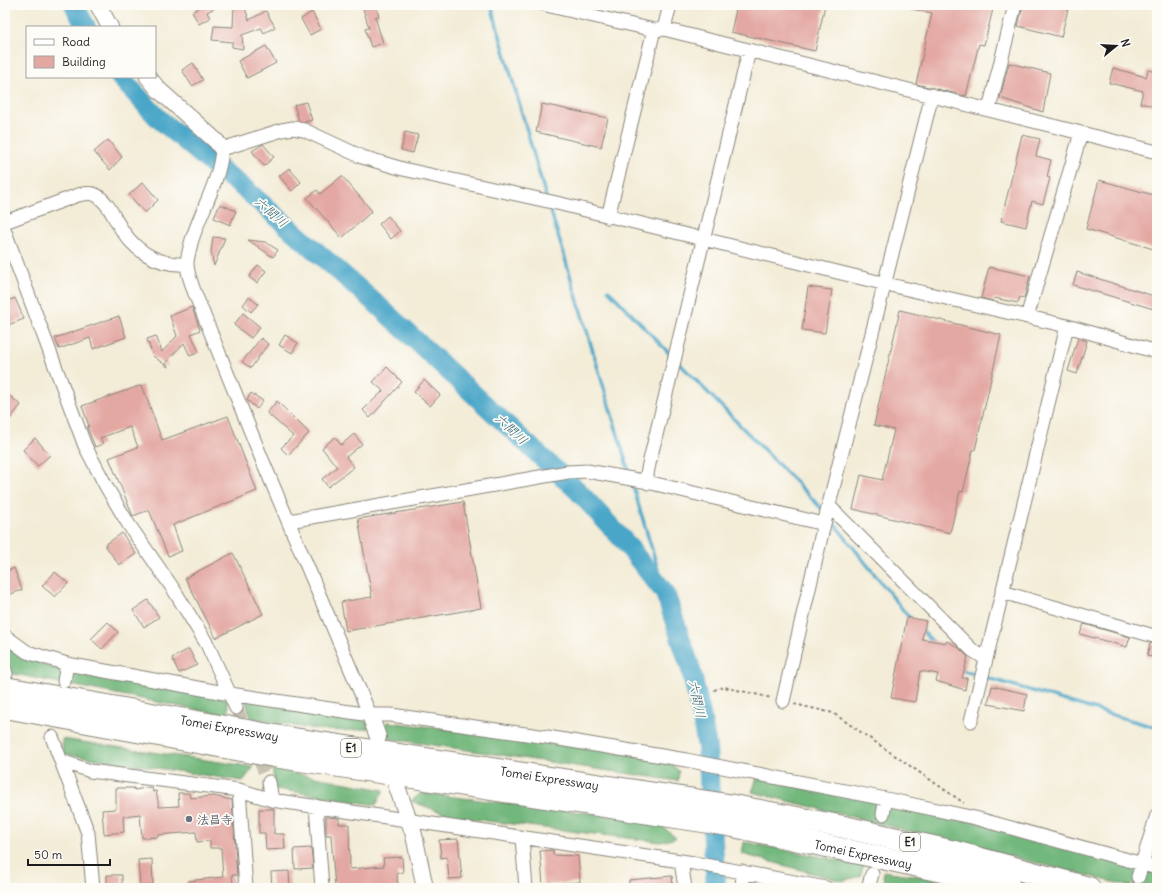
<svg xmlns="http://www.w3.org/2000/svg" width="1162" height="893" font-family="Delius,'Klee One',sans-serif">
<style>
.forest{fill:#72b77b;stroke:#476a4c}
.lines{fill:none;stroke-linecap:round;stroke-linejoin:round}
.stream{stroke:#4aa6c8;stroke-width:3.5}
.river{stroke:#4aa6c8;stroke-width:20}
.building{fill:#e4a8a3}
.minor-tunnel{stroke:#c8c2b2;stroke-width:13;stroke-dasharray:13 6;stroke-linecap:butt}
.minor-casing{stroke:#88847a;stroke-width:15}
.tertiary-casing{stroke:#88847a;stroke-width:18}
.motorway-casing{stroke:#88847a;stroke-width:24}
.path{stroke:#88847a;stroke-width:2;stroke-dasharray:3 3;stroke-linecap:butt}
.minor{stroke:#fff;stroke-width:13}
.tertiary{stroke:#fff;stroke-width:16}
.motorway{stroke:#fff;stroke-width:22}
.worship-dot{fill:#6b7280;stroke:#fdfcf7;stroke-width:1.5}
.labels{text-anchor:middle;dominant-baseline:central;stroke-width:3.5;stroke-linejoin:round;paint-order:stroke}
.shield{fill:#fdfcf7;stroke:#605f5e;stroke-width:1}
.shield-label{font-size:11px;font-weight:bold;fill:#1c1c1c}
.street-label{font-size:12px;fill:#1c1c1c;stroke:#fdfcf7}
.worship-label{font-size:12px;font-weight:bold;fill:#5b616d;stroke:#fdfcf7;text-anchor:start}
.water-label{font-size:13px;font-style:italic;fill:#336172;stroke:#fdfcf7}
</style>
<rect width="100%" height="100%" fill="#fdfcf7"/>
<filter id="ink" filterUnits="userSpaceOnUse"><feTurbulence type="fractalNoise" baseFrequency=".025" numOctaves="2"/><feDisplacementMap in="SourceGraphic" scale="8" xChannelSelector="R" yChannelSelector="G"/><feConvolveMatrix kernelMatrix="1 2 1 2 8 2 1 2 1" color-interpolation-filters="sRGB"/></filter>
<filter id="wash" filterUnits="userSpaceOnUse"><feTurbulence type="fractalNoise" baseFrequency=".012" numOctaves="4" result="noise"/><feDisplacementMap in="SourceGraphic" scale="16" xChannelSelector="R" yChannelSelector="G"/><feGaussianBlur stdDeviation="0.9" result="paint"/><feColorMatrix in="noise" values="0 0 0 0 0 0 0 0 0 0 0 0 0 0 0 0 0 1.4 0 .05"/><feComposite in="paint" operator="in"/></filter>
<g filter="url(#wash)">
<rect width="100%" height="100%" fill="#f3ecd7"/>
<path class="forest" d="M5 642 46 666 227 699 229 716 9 673 5 653Z
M244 696 364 719 369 728C331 736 288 724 251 718Z
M388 722 567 743 669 762 679 771 678 781 385 738 382 730Z
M62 739 254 767 243 781 63 754Z
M272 769 384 790 376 805 276 789Z
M757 778 989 825 1157 869V888H1137L752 792Z
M421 793 622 817 663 827 676 838 661 842 454 817 411 801Z
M744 842 863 865 861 876 842 881 742 854Z
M883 871 933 878 966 888H890L884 886Z"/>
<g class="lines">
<path class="stream" d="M491 5 546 197
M549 205 630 475
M608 290 671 355
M677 361 824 511
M632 483 665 593
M829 517 911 620
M921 630 934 643
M961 670 1157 728"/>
<path class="river" d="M74 5 86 27
M120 77 158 118 211 163 245 189 382 309 578 491 624 541 665 593 690 666 701 714 707 747 716 888"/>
</g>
<g id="blocks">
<path class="building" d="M203 5H220L207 12 210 18 199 24 192 12Z
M234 5H244L249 20 266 11 275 27 264 33 261 28 242 35 243 49 232 47V42L212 40 214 26 233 27Z
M362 5H375L379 16 375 17 383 43 371 47 365 29 369 28Z
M737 5H825L815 51 731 32Z
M911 5H994L984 45 979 44 966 96 916 84 932 13 911 9Z
M1023 5H1069L1061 37 1018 26Z
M312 12 321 29 310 35 301 19Z
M266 46 276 63 247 78 238 61Z
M193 63 203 80 192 86 182 70Z
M1009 63 1050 73 1043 112 1000 98Z
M1113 68 1146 77 1148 70 1157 72V107L1140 103 1143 91 1109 83Z
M306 102 312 120 304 122 299 121 294 105Z
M542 104 608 118 601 147 536 132Z
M405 132 418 135 413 153 401 150Z
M1022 135 1040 139 1036 156 1051 160 1047 177 1050 178 1043 204 1032 201 1026 227 1001 221Z
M108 140 122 157 110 170 94 152Z
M263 144 274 157 264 166 252 151Z
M289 168 301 182 292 191 279 176Z
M342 176 372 211 342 238 307 198 317 190 320 194Z
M1099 180 1157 196V250L1086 229Z
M143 182 158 200 145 213 129 195Z
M220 204 236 211 230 225 214 218Z
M388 216 400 231 391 239 379 224Z
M213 237 225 238 214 266 211 252Z
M248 240 265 242 278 250 273 257Z
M258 265 266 271 257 283 249 277Z
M989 267 1030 276 1024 298 1020 297 1018 303 994 298 993 301 981 298Z
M1077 272 1157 297V310L1073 285Z
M808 287 832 290 825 333 802 330Z
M249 297 258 304 251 312 243 305Z
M15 298 24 319 8 325 5 318V302Z
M192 307 200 330 191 334 199 352 190 356 184 343 166 362 168 367 153 356 147 339 156 336 162 352 177 336 170 316Z
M900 310 1001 335 975 450H973L963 492 960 491 950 533 853 509 861 475 882 480 894 430 874 425Z
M243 313 260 327 251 338 234 325Z
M119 316 126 337 93 349 90 338 59 349 55 338Z
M285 335 298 343 292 353 279 345Z
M261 338 268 344 251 368 242 362Z
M1078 338 1087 341 1077 374 1068 371Z
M387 367 402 382 370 418 363 410 383 391 373 382Z
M424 380 440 395 430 406 414 392Z
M142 385 162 440 228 416 257 491 173 525 182 551 168 556 149 510 133 516 109 458 138 447 130 427 100 438 103 444 95 447 87 427 89 426 82 406Z
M5 392 21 405 11 418 5 414Z
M251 393 263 401 257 409 247 400Z
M277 401 309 433 288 455 281 448 293 436 267 413Z
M354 434 362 444 346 457 354 467 328 487 322 479 337 467 322 448 335 437 341 445Z
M35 438 50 455 38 466 23 450Z
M463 502 481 608 346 631 341 602 372 597 358 519Z
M122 533 136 554 119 565 105 545Z
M233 553 263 614 216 638 185 578Z
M14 568 22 590 5 596V572Z
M55 572 68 583 55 597 42 586Z
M148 600 159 617 144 627 133 610Z
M907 617 926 621 922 639 946 643 947 641 959 648 968 657 962 678H967L965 690 936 681 938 674 920 671 915 702 891 698Z
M108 622 118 632 102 649 91 639Z
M1084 624 1130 637 1127 647 1080 634Z
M1150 643 1157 645V658L1147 656Z
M189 649 197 665 179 673 172 658Z
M992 686 1027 694 1024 711 988 704Z
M152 787 153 792 156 791 159 807 179 806 178 793H189L190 798 213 796 232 800 237 875H232L233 887 188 888V881L223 877 221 848H210V841L197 842 196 832 157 835 158 837 142 838 140 814 123 816 124 832 104 834 102 810 116 809V788H134V790Z
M259 809H274V834H284L285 849 266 850 265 833H259Z
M326 817 339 818V824H349L350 869 384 866 383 858 402 857 403 873H397L398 888H335L331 835H326Z
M458 839 462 878 449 879 447 857 441 858 439 840Z
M311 848 313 868 295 869 294 849Z
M553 850V855L578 856 580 882 543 885 540 851Z
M152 859 153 885 140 886 138 860Z
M289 871 290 888H272L271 872Z
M107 875H122V886H107Z
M672 876 673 888H629V880Z"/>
</g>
</g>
<g filter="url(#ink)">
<use href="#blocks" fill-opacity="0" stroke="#88847a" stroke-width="1"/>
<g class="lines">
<path class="minor-tunnel" d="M236 708 269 782
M1135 888 1138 877"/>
<g class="minor-casing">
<path id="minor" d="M546 5 654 30 664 29 1157 152
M664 29 670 5
M989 109 1015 5
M608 217 654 30
M5 222 78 195C83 194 90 192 96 195 106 200 112 213 117 222 132 249 155 266 187 264
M5 232 85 446 107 488 129 525 174 590 207 644 236 708
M1027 317 1081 133
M648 483 647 474 649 464 749 51
M829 506 972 650 986 659
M289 521 568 472 587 471 643 481 824 524
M1002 592 1157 637
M5 636 27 652 67 664 230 694 370 715H391L547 737 686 760 886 799 975 818 1157 868
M5 670 6 674
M64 681 67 664
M783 701 824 524 932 95
M370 715 261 457 194 291C191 282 187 272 187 264 187 257 190 249 191 243 200 212 220 181 222 149L282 130 293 128 304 130 362 157 403 169 561 204 886 284 1067 326 1157 352
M971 721 1067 326
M52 737 88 833 93 888
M62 761 90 771 239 790 272 800 694 863 826 888
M269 782 272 800
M239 790 246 888
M316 806 322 888
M883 814 886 799
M522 838 526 888
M681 861 685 888
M742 871 743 888
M1138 877 1157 815
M868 888 872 874"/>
</g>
<g class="tertiary-casing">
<path id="tertiary" d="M98 5 110 27
M148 77 159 90 216 141 222 149
M370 715 378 737
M397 787 414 835 425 888"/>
</g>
<g class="motorway-casing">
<g id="motorway">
<path id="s1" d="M5 688 281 737 728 805 844 827 955 852 1089 888"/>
<path id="s2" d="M5 707 274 756 729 825 951 873 1010 888"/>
</g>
</g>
<path class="path" d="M714 690 724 687 772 698
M794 704 833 713 964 803"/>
<use href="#minor" class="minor"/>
<use href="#tertiary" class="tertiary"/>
<use href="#motorway" class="motorway"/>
</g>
</g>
<circle class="worship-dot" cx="189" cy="819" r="4"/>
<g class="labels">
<g class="shield">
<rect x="341" y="739" width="20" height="18" rx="3"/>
<rect x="900" y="833" width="20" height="18" rx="3"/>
</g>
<g class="shield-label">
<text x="351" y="748">E1</text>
<text x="910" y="842">E1</text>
</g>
<g class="street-label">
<text stroke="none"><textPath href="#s1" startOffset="228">Tomei Expressway</textPath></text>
<text stroke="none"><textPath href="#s1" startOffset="552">Tomei Expressway</textPath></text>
<text stroke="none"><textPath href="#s2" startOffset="871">Tomei Expressway</textPath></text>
</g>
<g class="worship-label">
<text x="197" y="819">法昌寺</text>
</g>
<g class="water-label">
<text transform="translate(271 212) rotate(41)">六間川</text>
<text transform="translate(511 429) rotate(43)">六間川</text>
<text transform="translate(697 699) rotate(78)">六間川</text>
</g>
</g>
<rect width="1162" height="893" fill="none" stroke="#fdfcf7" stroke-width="20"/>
<rect x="26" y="26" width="130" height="52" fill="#fdfcf7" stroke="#a3a29f"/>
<rect x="34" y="39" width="20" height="6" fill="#ffffff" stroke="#a3a29f"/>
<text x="62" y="46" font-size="12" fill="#1c1c1c">Road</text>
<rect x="34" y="56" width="20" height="12" fill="#e4a8a3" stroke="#a3a29f"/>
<text x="62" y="66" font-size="12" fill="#1c1c1c">Building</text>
<g transform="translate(1116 46) rotate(72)" stroke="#fdfcf7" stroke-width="3" paint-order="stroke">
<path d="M0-3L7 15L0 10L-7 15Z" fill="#1c1c1c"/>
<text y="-6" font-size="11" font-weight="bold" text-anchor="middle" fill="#1c1c1c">N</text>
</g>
<path d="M28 859v6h82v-6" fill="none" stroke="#1c1c1c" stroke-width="2"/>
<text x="34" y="859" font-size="12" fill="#1c1c1c" stroke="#fdfcf7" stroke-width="3" paint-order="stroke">50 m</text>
</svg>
